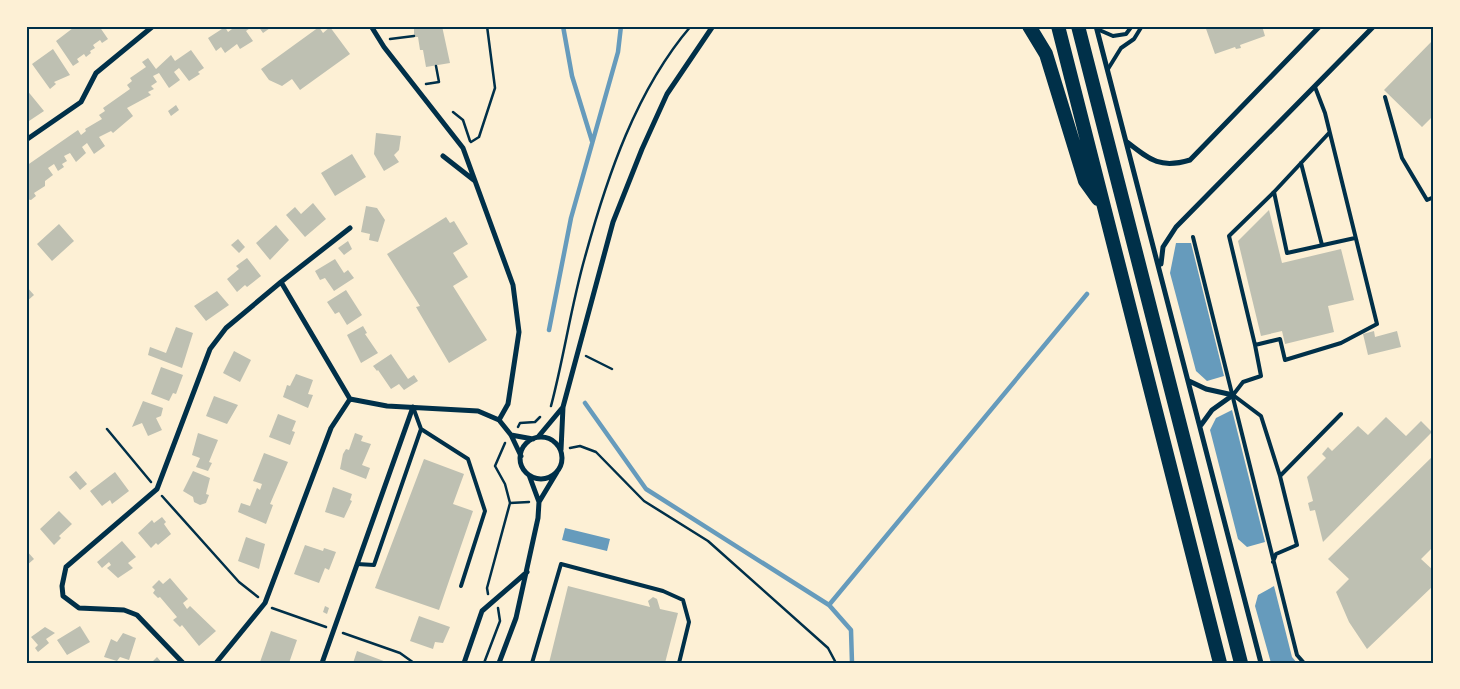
<svg xmlns="http://www.w3.org/2000/svg" width="1460" height="689" font-family="Barlow,sans-serif">
<style>
.water{fill:#669bbc}
.lines{fill:none;stroke-linecap:round;stroke-linejoin:round}
.stream{stroke:#669bbc;stroke-width:4.5}
.building{fill:#bec0b2}
.path{stroke:#003049;stroke-width:2.5}
.service{stroke:#003049;stroke-width:4}
.minor{stroke:#003049;stroke-width:5}
.trunk{stroke:#003049;stroke-width:14}
.neatline{fill:none;stroke:#003049;stroke-width:2}
</style>
<rect width="100%" height="100%" fill="#fdf0d5"/>
<path class="water" d="M1176 243H1191L1224 376 1207 381 1196 371 1170 273Z
M1232 410 1265 542 1247 547 1238 539 1210 430 1216 418Z
M565 528 610 539 607 551 562 540Z
M1274 586 1292 657 1297 663H1271L1255 606 1258 595Z"/>
<g class="lines">
<path class="stream" d="M563 26 572 76 592 141
M549 330 571 218 618 52 621 26
M585 403 646 489 829 605 851 630 852 663
M829 605 1087 294"/>
</g>
<path class="building" d="M72 26H99L108 39 102 43 100 40 93 45 95 48 90 51 91 53 86 57 84 54 77 59 79 62 73 66 56 41 73 28Z
M236 26H253L246 31 253 41 240 49 237 44 225 53 221 47 216 51 208 38 225 27 228 32Z
M258 26H273L263 33Z
M414 26H442L450 63 426 67 423 50H420L418 37H414Z
M1205 26H1262L1265 36 1240 45 1241 48 1236 49 1235 47 1215 54Z
M319 27 323 33 330 27 350 54 300 90 292 79 282 86 269 80 261 69Z
M1434 39V115L1422 127 1384 90Z
M53 49 70 75 54 82 56 84 50 89 32 64Z
M191 50 204 68 198 72 200 74 189 81 179 68 174 72 180 80 169 88 159 73 153 76 157 82 151 86 154 89 148 92 151 95 127 108 133 116 113 133 111 131 99 137 105 146 94 154 87 143 82 147 86 153 76 162 70 153 64 156 67 161 62 164 64 167 58 171 54 164 48 168 53 175 45 181V186L34 193 36 196 31 200 26 199V166L78 130 81 135 86 131 85 129 102 119 99 115 105 111 103 108 130 89 127 85 132 81 130 78 146 67 142 62 148 58 156 69 171 55 175 61Z
M26 89 44 111 26 123Z
M176 105 179 110 171 116 168 111Z
M376 133 401 136 399 150 394 155 399 162 384 171 374 154Z
M352 154 366 177 335 196 321 173Z
M313 203 326 219 305 237 286 215 295 207 301 214Z
M366 206 377 208 385 220 378 242 369 240 370 234 361 232Z
M1269 210 1282 263 1341 249 1354 300 1328 306 1334 332 1285 344 1282 331 1261 336 1238 241Z
M446 217 450 223 454 221 468 244 453 253 468 277 453 286 487 340 449 363 416 307 420 306 387 254Z
M59 224 74 241 52 261 37 244Z
M276 225 289 240 270 260 256 243Z
M238 239 245 247 239 253 231 245Z
M348 241 352 249 344 255 338 248Z
M247 258 261 276 247 287 245 285 237 292 227 279 239 269 236 266Z
M335 259 344 273 348 270 354 278 334 291 325 278 320 280 315 271Z
M26 286 34 295 26 302Z
M346 290 362 315 347 325 339 312 335 314 327 302Z
M217 291 229 305 206 321 194 306Z
M363 326 367 333 365 334 378 353 361 363 347 335Z
M176 327 193 333 182 368 148 355 150 347 166 353Z
M1374 331 1375 337 1397 331 1401 347 1368 355 1363 334Z
M234 351 251 360 240 382 223 373Z
M391 354 408 379 414 375 418 381 404 390 399 384 391 389 378 370 377 371 373 366Z
M161 367 183 375 176 394 173 393 169 401 151 394Z
M296 374 313 380 308 394 313 395 308 408 283 397 287 385 290 386Z
M214 396 238 405 227 424 206 416Z
M143 401 163 408 161 416 156 418 162 430 148 436 142 423 132 427Z
M278 414 296 421 292 431 295 432 290 445 269 437Z
M1386 417 1406 436 1421 421 1432 432 1323 542 1315 510 1310 511 1308 503 1313 501 1307 477 1326 458 1322 454 1328 447 1332 451 1358 426 1368 435Z
M198 433 218 440 209 462 212 463 208 471 196 467 200 458 192 455Z
M355 433 363 436 361 441 371 444 362 465 370 468 366 479 340 469 343 454 346 449 349 450Z
M264 453 288 462 270 504 273 505 266 524 238 512 241 503 250 506 257 488 260 490 262 484 253 481Z
M1434 455V546L1421 559 1434 571V585L1367 649 1349 622 1336 592 1349 579 1328 559Z
M424 459 464 474 453 504 473 511 439 610 375 588Z
M76 471 87 484 80 490 69 477Z
M193 471 210 478 206 494 209 495 206 503 200 505 194 502 193 497 183 491Z
M115 472 129 491 112 504 110 500 102 506 90 491Z
M333 487 352 494 350 500 352 501 344 518 325 512Z
M59 511 72 524 59 536 61 538 54 545 40 529Z
M162 517 166 522 164 524 171 534 158 545 156 543 151 548 138 533 152 520 154 523Z
M246 537 265 544 259 569 238 561Z
M122 541 136 557 128 563 133 568 118 578 107 568 111 565 109 562 102 568 97 562Z
M305 545 323 551 324 548 336 552 329 570 325 568 319 583 294 574Z
M26 550 34 559 26 566Z
M170 578 188 599 183 603 187 609 190 606 216 631 199 646 182 625 180 627 173 620 177 617 160 597 158 598 153 593 155 590 152 587 159 580 163 584Z
M568 586 650 607 648 601 653 597 657 599 660 609 678 613 665 663H549Z
M325 606 329 608 327 614 323 612Z
M419 616 450 627 443 643 435 642 433 649 410 641Z
M80 626 90 642 67 655 57 640Z
M45 627 55 633 46 639 49 643 38 652 35 648 38 645 31 637Z
M271 631 297 640 289 663 260 662Z
M123 633 136 638 129 660 120 657 117 661 104 657 111 639 117 642Z
M357 651 389 663H353Z
M157 657 162 663H151Z"/>
<g class="lines">
<path class="path" d="M390 39 414 36
M426 84 439 82 436 66
M453 112 463 120 470 141
M471 142 479 137 495 88 487 26
M586 356 612 369
M551 406C564 357 571 306 585 257 607 177 636 90 691 26
M518 427 520 423 535 422 540 417
M107 429 151 482
M570 448 580 446 596 452 644 501 708 541 828 648 836 663
M162 496 239 582 258 597
M510 503 529 502
M488 594 487 588 510 503 505 484 495 466 505 443
M272 608 326 627
M343 633 400 653 414 663
M484 663 500 621 498 608"/>
<path class="service" d="M1097 29 1113 36 1126 34 1132 26
M1108 69 1121 48 1134 39 1142 26
M1385 97 1402 158 1427 200 1434 197
M1329 133 1274 192 1287 253 1355 238
M1301 163 1322 245
M1274 192 1229 236 1255 345 1280 339 1285 360 1341 343 1377 324 1325 113 1315 87
M1193 237 1297 655 1304 663
M1255 345 1261 376 1243 382 1233 395 1261 416 1280 476
M413 407 421 429 468 459 485 511 461 586
M1273 562 1276 554 1297 545 1280 476 1341 414
M357 564 374 565 421 429
M532 663 561 564 663 591 683 600 689 622 679 663"/>
<path class="minor" d="M371 26 384 47 463 148 513 285 519 332 508 404 499 420
M1096 26 1261 663
M26 140 81 102 96 73 152 27
M1127 142C1150 160 1160 169 1190 160L1320 26
M443 156 475 181
M1161 264 1163 247 1176 227 1374 26
M281 282 350 399 387 406 478 411 499 420 511 435 521 456
M1189 381 1206 389 1233 395 1212 410 1201 425
M511 435 533 439
M538 437 563 407
M520 458a21 21 0 1 1 42 0a21 21 0 1 1-42 0Z
M561 450 563 407 613 222 642 149 667 94 713 26
M529 475 539 502
M183 663 137 615 124 610 79 608 63 596 62 586 66 567 157 489 210 349 226 328 281 282 350 228
M216 663 265 603 331 428 350 399
M322 663 413 407
M464 663 482 611 527 572
M499 663 516 618 538 518 539 502 557 472"/>
<path class="trunk" d="M1029 26 1046 54 1085 181 1098 199
M1058 26 1220 663
M1078 26 1241 663"/>
</g>
<rect width="1460" height="689" fill="none" stroke="#fdf0d5" stroke-width="55"/>
<rect x="28" y="28" width="1404" height="634" class="neatline"/>
</svg>
